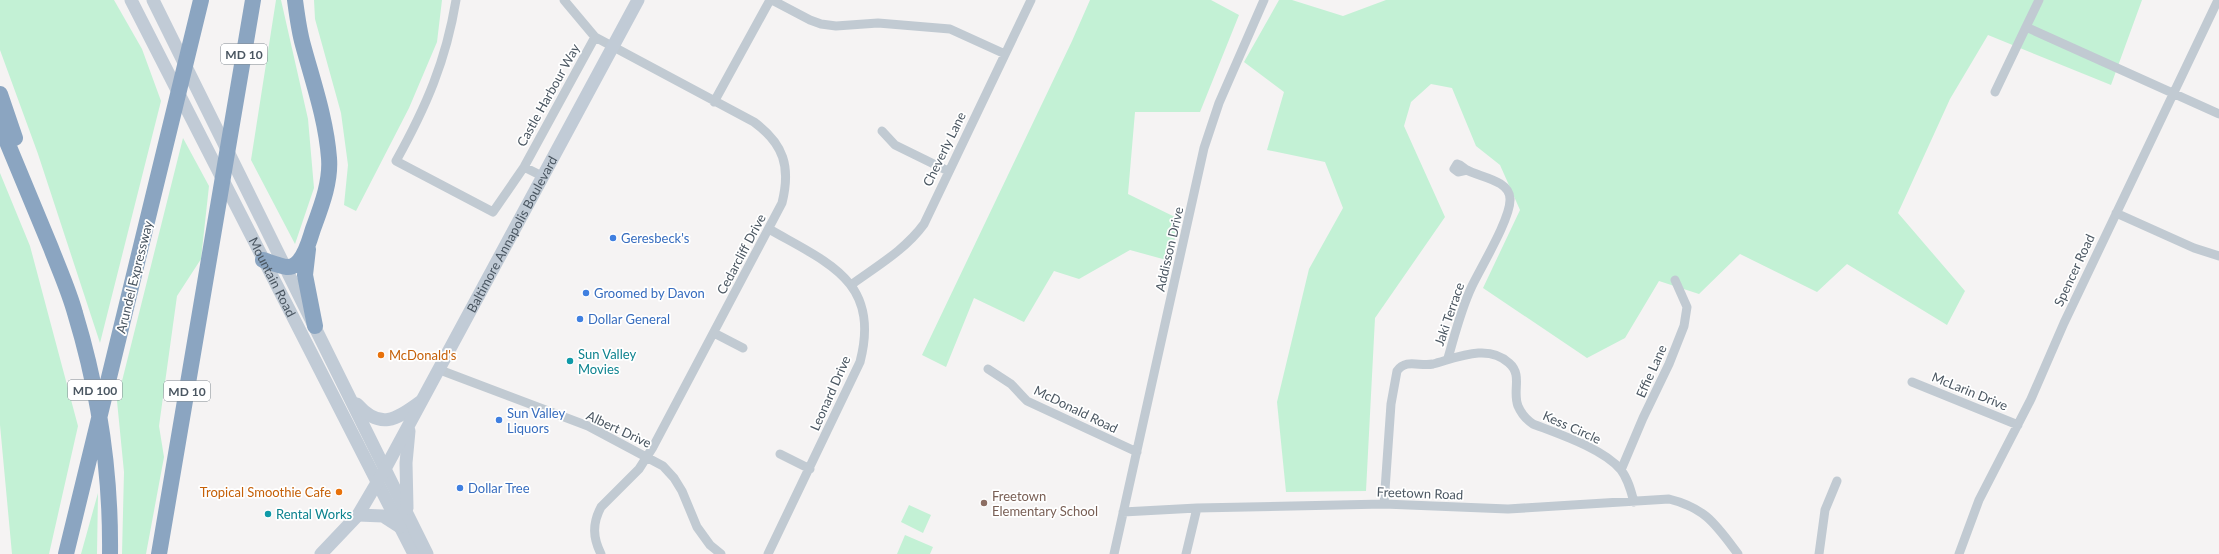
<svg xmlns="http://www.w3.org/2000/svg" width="2219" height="554" font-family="Lato,sans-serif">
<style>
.green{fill:#c3f1d5}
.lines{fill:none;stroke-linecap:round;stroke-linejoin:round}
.minor{stroke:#c1cad2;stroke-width:9}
.secondary{stroke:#c1cbd6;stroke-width:13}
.motorway{stroke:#8ba5c1;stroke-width:16}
.shop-dot{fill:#3f7fe0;stroke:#fff;stroke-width:1.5}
.food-dot{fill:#e8710a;stroke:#fff;stroke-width:1.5}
.culture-dot{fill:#0f9aa8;stroke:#fff;stroke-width:1.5}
.education-dot{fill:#8d6e63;stroke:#fff;stroke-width:1.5}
.labels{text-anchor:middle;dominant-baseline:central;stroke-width:3.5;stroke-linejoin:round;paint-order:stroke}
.shield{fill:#fff;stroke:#808990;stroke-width:1}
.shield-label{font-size:12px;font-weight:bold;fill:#4a5661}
.street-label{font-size:13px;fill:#4a5661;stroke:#fff}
.shop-label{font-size:13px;fill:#366cbe;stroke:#fff;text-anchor:start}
.culture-label{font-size:13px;fill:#0d838f;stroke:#fff;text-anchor:start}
.food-label{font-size:13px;fill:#c56008;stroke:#fff;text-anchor:start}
.education-label{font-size:13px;fill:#785e54;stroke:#fff;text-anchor:start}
</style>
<rect width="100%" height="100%" fill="#f5f3f3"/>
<path class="green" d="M0 0H114L142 49 161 101 100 343 38 154 0 50Z
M276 0H281L308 119 314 188 295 244 251 160Z
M314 0H442L437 42 409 108 356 211 344 205 348 165 341 113 315 19Z
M1090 0H1211L1239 15 1200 112H1135L1128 194 1179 219 1170 261 1130 250 1079 279 1054 271 1024 322 974 298 946 367 922 355 1072 41Z
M1279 0H1292L1343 16 1386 0H2142L2111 85 1988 35 1950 99 1898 213 1965 291 1947 325 1847 264 1817 292 1740 254 1699 294 1659 281 1625 338 1587 358 1483 288 1520 210 1500 165 1476 146 1452 88 1431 84 1411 102 1404 126 1445 217 1375 318 1366 491 1286 492 1277 402 1309 269 1343 208 1325 162 1267 150 1284 92 1244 62Z
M183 138 209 186 201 259 177 296 159 426 164 457 146 554H122L124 472 117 401Z
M0 173 30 246 78 426 49 554H12L0 425Z
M98 493 97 554H81Z
M909 505 931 515 923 533 901 522Z
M905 535 933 547 930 554H897Z"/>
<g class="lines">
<path class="minor" d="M456 0C446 61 426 107 396 161L493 212 524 167 595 37
M564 0 595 37 754 122C784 144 791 167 782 203L653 447 639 469 601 507C592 524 593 538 601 554
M772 0 810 20 821 24 836 26 878 23 950 29 1005 54
M2026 27 2039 0
M1995 92 2026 27 2219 114
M714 102 770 0
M882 131 895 145 948 171
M524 167 544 177
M2116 213 2194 248 2219 256
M851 285C877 266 905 250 924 224L1031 0
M714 333 743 348
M1448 358C1455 334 1461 309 1472 286 1481 267 1511 218 1510 199 1510 180 1479 177 1467 170 1463 168 1462 165 1457 164L1454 169 1458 172 1467 170
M988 369 1011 384 1027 401 1137 452
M440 370 588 426 663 466 674 478 682 491 697 527 710 545 721 554
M1912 382 2018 425
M780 454 810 469
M1621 470 1643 418 1669 364 1684 326 1687 307 1675 280
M1384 504 1391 404 1397 371C1406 358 1420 367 1433 364 1456 358 1488 343 1509 363 1523 375 1512 391 1518 406 1521 413 1527 420 1533 424 1559 434 1604 449 1621 470 1628 479 1631 491 1634 502
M1123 512 1197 508 1384 504 1508 509 1669 499C1706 508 1716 525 1738 554
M768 554 860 362C881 281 828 263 769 229
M1114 554 1204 148 1219 103 1264 0
M1186 554 1197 508
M1819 554 1825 510 1837 481
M1959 554 1979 500 2031 399 2064 323 2218 0"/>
<g class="secondary">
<path id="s1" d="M131 0 414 554"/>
<path d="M153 0 427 554"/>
<path d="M357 404C380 430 396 420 420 402"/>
<path d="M407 508 406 463 409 431"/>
<path d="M358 515 383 516 400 527"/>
<path id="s2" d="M321 554 358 515 385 469 638 0"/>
</g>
<path class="motorway" d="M0 94 15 138
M0 125C17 166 34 207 51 248 59 269 69 291 75 313 99 392 111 471 110 554
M308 249 305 275 315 326
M263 260C270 262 279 266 287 267 303 268 309 241 313 229 321 207 331 182 329 158 326 119 313 82 303 45 299 31 297 15 295 0
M66 554 201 0
M159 554 253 0"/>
</g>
<g class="shop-dot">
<circle cx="613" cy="238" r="4"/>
<circle cx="586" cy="293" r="4"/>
<circle cx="580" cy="319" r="4"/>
<circle cx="499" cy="420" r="4"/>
<circle cx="460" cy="488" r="4"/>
</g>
<g class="food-dot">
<circle cx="381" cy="355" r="4"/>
<circle cx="339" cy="492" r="4"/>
</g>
<g class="culture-dot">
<circle cx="570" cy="361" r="4"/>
<circle cx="268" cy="514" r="4"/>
</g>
<circle class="education-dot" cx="984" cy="503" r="4"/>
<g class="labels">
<g class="shield">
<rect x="221" y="44" width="46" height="20" rx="3"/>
<rect x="68" y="380" width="54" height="20" rx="3"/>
<rect x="164" y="381" width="46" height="20" rx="3"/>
</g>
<g class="shield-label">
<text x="244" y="54">MD 10</text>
<text x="95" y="390">MD 100</text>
<text x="187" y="391">MD 10</text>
</g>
<g class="street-label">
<text transform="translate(548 95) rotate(-61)">Castle Harbour Way</text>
<text transform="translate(944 149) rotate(-64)">Cheverly Lane</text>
<text stroke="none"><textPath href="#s2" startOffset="374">Baltimore Annapolis Boulevard</textPath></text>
<text transform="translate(1169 249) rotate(-77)">Addisson Drive</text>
<text transform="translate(741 254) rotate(-62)">Cedarcliff Drive</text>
<text transform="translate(2074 270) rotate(-65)">Spencer Road</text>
<text transform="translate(134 277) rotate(-76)">Arundel Expressway</text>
<text stroke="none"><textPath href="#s1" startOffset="311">Mountain Road</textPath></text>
<text transform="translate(1449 314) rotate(-71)">Jaki Terrace</text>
<text transform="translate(1651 371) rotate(-66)">Effie Lane</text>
<text transform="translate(1970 391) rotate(22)">McLarin Drive</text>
<text transform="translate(830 393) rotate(-66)">Leonard Drive</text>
<text transform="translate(1076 409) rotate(26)">McDonald Road</text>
<text transform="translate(1572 427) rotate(24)">Kess Circle</text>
<text transform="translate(619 429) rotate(25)">Albert Drive</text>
<text transform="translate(1420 493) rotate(2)">Freetown Road</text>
</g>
<g class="shop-label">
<text x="621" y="238">Geresbeck's</text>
<text x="594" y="293">Groomed by Davon</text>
<text x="588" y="319">Dollar General</text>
<text x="507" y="413">Sun Valley<tspan x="507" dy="15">Liquors</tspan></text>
<text x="468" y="488">Dollar Tree</text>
</g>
<g class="culture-label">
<text x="578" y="354">Sun Valley<tspan x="578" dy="15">Movies</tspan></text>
<text x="276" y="514">Rental Works</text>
</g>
<g class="food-label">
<text x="389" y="355">McDonald's</text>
<text x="331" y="492" text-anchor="end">Tropical Smoothie Cafe</text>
</g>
<g class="education-label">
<text x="992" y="496">Freetown<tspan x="992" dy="15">Elementary School</tspan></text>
</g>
</g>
</svg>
